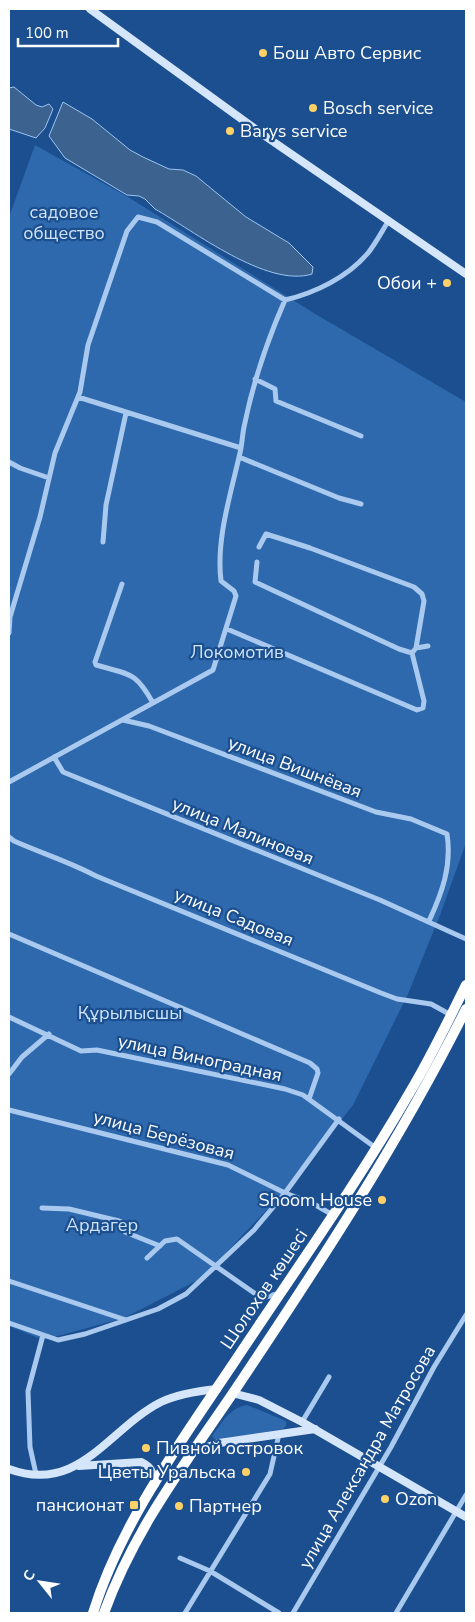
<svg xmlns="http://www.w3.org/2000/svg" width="475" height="1622" font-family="'Nunito Sans',sans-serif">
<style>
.green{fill:#2e69ad}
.water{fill:#3c6290;stroke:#9cc4f0}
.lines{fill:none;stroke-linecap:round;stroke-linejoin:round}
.street{stroke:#a9c9ee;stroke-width:5}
.secondary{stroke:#d6e6fa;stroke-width:8}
.highway{stroke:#fff;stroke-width:10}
.poi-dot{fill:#ffd166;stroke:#1b4f8f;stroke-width:2}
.labels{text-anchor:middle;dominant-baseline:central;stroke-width:4.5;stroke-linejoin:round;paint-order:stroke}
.poi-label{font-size:18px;fill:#fff;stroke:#1b4f8f;text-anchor:start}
.park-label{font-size:18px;fill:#cfe3fa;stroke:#1b4f8f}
.street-label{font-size:18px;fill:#fff;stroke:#1b4f8f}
</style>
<rect width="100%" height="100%" fill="#1b4f8f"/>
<path class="green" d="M35 145 128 197 317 315 466 402V843L440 915 408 994 353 1105 293 1182 202 1278 124 1318 43 1340 9 1326V217Z
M247 1405 286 1421V1426L283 1429 218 1440 214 1439 212 1436C223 1422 229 1408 247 1405Z"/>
<path class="water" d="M14 87 36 105 42 107 49 104 53 109 45 128 36 138 9 129V88Z
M63 102 92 119 130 150 143 157 169 169 183 170 196 176 246 217 289 243 313 267 312 274C267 288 194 231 155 209L145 199 139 196 127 195 65 158 49 136Z"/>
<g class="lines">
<path class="street" d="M255 379 275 389 276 401 361 436
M78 397 241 448
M239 457 339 498 361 504
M9 462 20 468 49 478
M103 542 106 505 126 413
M259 547 266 534 310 548 414 587 422 594 424 601 416 648
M257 562 255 582 399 649 412 653
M122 584 95 662 96 665C130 675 135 671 153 703
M227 629 417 710 423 708 424 701 412 653 416 648 428 646
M9 633 10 617 40 517 55 453 80 392 88 345 127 231 138 217 157 222 285 300C315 293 348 277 368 253 376 243 382 231 389 220
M123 720 149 726 376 812 411 819 447 834C452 866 442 893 429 921
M54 757 63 772 380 900 466 939
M9 782 213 670 236 596 234 591 221 581C216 540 230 497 239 457 242 447 242 437 244 427 253 382 267 341 285 300
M9 837 14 841C41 853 70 862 96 876L381 993 397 999 431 1004 451 1015
M9 934 310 1063 317 1069 318 1073 309 1099
M9 1017 81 1051 97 1050 285 1089 303 1095 376 1148
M9 1074 22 1057 49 1034
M9 1110 228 1165 285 1193 312 1203 333 1215
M42 1208 69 1209 119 1221 122 1222 125 1232 160 1246
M147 1258 165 1241 177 1239 257 1295 266 1297 280 1293
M9 1281 126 1320
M9 1323 58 1340 85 1334 158 1309 186 1294 254 1230 285 1193 339 1119
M302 1422 329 1377
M36 1474 30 1447 28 1391 43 1335
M180 1558 210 1571 279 1613
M185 1613 270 1474 279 1434
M293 1613 391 1447 434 1367 466 1315
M396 1613 466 1495"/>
<path class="secondary" d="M90 9 265 136 466 274
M232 1393 259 1400 302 1422 466 1517
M192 1452 219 1443 315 1429
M79 1466 141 1462C152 1467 153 1473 155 1484
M9 1469C79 1495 108 1429 161 1402 178 1394 198 1391 217 1389"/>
<path class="highway" d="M93 1613C121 1522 183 1439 235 1361 294 1272 357 1184 410 1092 431 1057 448 1021 466 985
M104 1613C134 1530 184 1465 233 1393 316 1269 399 1143 466 1009"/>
</g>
<g class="poi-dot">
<circle cx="263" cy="53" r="5"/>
<circle cx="313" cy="108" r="5"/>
<circle cx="230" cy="131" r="5"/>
<circle cx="447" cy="283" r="5"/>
<circle cx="382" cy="1200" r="5"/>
<circle cx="146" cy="1448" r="5"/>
<circle cx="246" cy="1472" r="5"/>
<circle cx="385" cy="1499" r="5"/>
<rect x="129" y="1500" width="10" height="10" rx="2.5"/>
<circle cx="179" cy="1506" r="5"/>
</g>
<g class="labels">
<g class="poi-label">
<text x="273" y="53">Бош Авто Сервис</text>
<text x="323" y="108">Bosch service</text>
<text x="240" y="131">Barys service</text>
<text x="437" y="283" text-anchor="end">Обои +</text>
<text x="372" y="1200" text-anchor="end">Shoom House</text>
<text x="156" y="1448">Пивной островок</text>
<text x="236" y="1472" text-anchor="end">Цветы Уральска</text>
<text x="395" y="1499">Ozon</text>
<text x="124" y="1505" text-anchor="end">пансионат</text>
<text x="189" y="1506">Партнер</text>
</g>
<g class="park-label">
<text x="64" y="212">садовое<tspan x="64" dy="21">общество</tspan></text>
<text x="237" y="652">Локомотив</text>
<text x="130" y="1013">Құрылысшы</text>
<text x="102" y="1225">Ардагер</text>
</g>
<g class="street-label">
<text transform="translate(295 767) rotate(21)">улица Вишнёвая</text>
<text transform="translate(243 831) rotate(22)">улица Малиновая</text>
<text transform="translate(234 917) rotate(22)">улица Садовая</text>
<text transform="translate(200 1058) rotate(12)">улица Виноградная</text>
<text transform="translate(164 1135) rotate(15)">улица Берёзовая</text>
<text transform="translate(264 1289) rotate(-56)">Шолохов көшесі</text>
<text transform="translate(367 1457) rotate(-60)">улица Александра Матросова</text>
</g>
</g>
<rect width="475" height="1622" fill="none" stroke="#ffffff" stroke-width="20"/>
<g transform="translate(40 1582) rotate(300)" stroke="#1b4f8f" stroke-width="4" paint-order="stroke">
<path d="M0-4L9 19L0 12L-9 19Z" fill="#ffffff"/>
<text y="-8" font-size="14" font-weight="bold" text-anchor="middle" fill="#ffffff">С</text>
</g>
<path d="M18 38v8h100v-8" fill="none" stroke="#ffffff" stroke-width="2.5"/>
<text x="25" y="38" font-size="15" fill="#ffffff" stroke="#1b4f8f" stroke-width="4" paint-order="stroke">100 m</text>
</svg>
